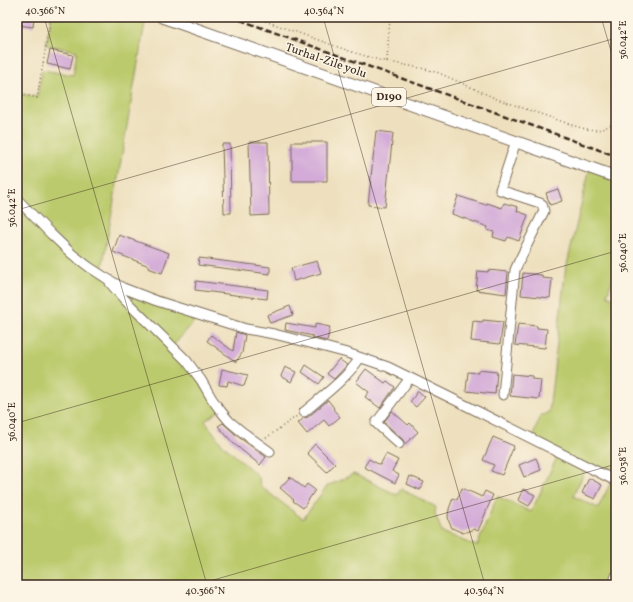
<svg xmlns="http://www.w3.org/2000/svg" width="633" height="602" font-family="Vollkorn,serif">
<style>
.green{fill:#bbca6c;stroke:#7b7a45;fill-rule:evenodd}
.building{fill:#d3aad8}
.lines{fill:none;stroke-linecap:round;stroke-linejoin:round}
.minor-casing{stroke:#7a6a56;stroke-width:11}
.major-casing{stroke:#7a6a56;stroke-width:13}
.path{stroke:#7a6a56;stroke-width:1.5;stroke-dasharray:1 3;stroke-linecap:butt}
.minor{stroke:#fff;stroke-width:9}
.major{stroke:#fff;stroke-width:11}
.rail{stroke:#3b2a1e;stroke-width:2.5;stroke-dasharray:6 3;stroke-linecap:butt}
.ticks{fill:none;stroke:#3b2a1e;stroke-width:1;stroke-opacity:0.45}
.labels{text-anchor:middle;dominant-baseline:central;stroke-width:3;stroke-linejoin:round;paint-order:stroke}
.shield{fill:#fcf5e5;stroke:#75675a;stroke-width:1}
.shield-label{font-size:11px;font-weight:bold;fill:#3b2a1e}
.street-label{font-size:12px;fill:#3b2a1e;stroke:#fcf5e5}
.neatline{fill:none;stroke:#3b2a1e;stroke-width:1.5}
.ticks-label{font-size:10px;text-anchor:middle;fill:#3b2a1e}
</style>
<rect width="100%" height="100%" fill="#fcf5e5"/>
<filter id="ink" filterUnits="userSpaceOnUse"><feTurbulence type="fractalNoise" baseFrequency=".025" numOctaves="2"/><feDisplacementMap in="SourceGraphic" scale="8" xChannelSelector="R" yChannelSelector="G"/><feConvolveMatrix kernelMatrix="1 2 1 2 8 2 1 2 1" color-interpolation-filters="sRGB"/></filter>
<filter id="wash" filterUnits="userSpaceOnUse"><feTurbulence type="fractalNoise" baseFrequency=".012" numOctaves="4" result="noise"/><feDisplacementMap in="SourceGraphic" scale="16" xChannelSelector="R" yChannelSelector="G"/><feGaussianBlur stdDeviation="0.9" result="paint"/><feColorMatrix in="noise" values="0 0 0 0 0 0 0 0 0 0 0 0 0 0 0 0 0 1.4 0 .05"/><feComposite in="paint" operator="in"/></filter>
<g filter="url(#wash)">
<rect width="100%" height="100%" fill="#eee0be"/>
<path class="green" d="M51 17H146L101 275 200 315 172 347 220 410 205 421 222 444 259 477 260 486 303 519 327 486 354 474 397 495 401 489 436 507 435 514 442 532 477 546 497 496 531 512 559 453 532 439 540 416 549 412 565 273 590 167 616 177V270L607 295 616 299V576L613 585H17V208L21 204 17 199V93L37 97 42 70 73 75 77 51 46 45ZM587 467 612 480 598 508 573 496Z"/>
<g id="blocks">
<path class="building" d="M17 17H34L33 27 17 25Z
M50 50 73 55 70 69 47 64Z
M376 131 393 133 385 207 368 205Z
M249 142H268L269 215 251 216Z
M292 142H327V181H292Z
M222 144H230L231 213H224Z
M558 189 562 201 550 205 546 193Z
M458 196 486 205 487 203 502 208 504 203 518 207 517 211 528 215 519 241 508 237 506 241 493 237 494 232 487 230 488 227 452 214Z
M119 235 169 253 162 273 148 268 149 266 113 252Z
M199 258 270 267V274L198 265Z
M317 261 321 273 294 281 291 268Z
M488 270 508 272 506 294 476 290 478 271 488 272Z
M523 273 542 275V278L552 279 550 298 521 295Z
M196 281 268 290 267 299 195 290Z
M290 306 293 315 270 323 267 315Z
M483 320 503 322 500 344 471 341 473 321 483 322Z
M286 323 315 328V324L330 327 327 341 313 338V336L285 330Z
M518 324 537 326V328L547 329 545 348 515 345Z
M236 332 245 335 242 353 236 362 207 341 211 335 233 351Z
M339 359 347 365 334 379 327 374Z
M306 365 324 377 319 384 302 372Z
M285 367 296 372 291 382 281 376Z
M222 369 248 375 244 386 228 381 227 386 219 385Z
M366 369 385 383 387 381 395 387 380 408 365 397 369 392 356 382Z
M478 370 497 372 495 394 466 391 468 372 478 373Z
M512 374 532 376V379L541 380 539 399 510 396Z
M418 391 425 397 416 407 410 402Z
M328 400 334 408 333 409 340 417 329 426 324 420 307 434 298 423 304 418 308 417Z
M392 411 408 425 410 423 418 432 405 444 403 440 384 422Z
M223 423 237 436 266 457 260 465 233 443 218 426Z
M493 437 514 446 502 475 491 471 494 465 483 460Z
M315 444 335 464 327 472 307 453Z
M386 454 398 460 392 471 399 475 395 483 364 467 369 459 380 465Z
M536 458 541 470 524 477 519 465Z
M410 476 424 482 420 490 407 484Z
M290 477 304 488 307 484 315 490 303 508 293 501 294 500 280 488Z
M589 478 602 485 595 499 582 493Z
M462 488 482 497 485 491 493 495 478 531 474 529 463 533 452 528 449 522 448 516 449 509 453 498 457 500Z
M523 489 535 495 529 506 518 500Z"/>
</g>
</g>
<g filter="url(#ink)">
<use href="#blocks" fill-opacity="0" stroke="#7a6a56" stroke-width="1"/>
<g class="lines">
<g class="minor-casing">
<path id="minor" d="M17 199 51 234 72 254 89 267 106 278 123 288 157 301 246 329 274 334 302 341 347 353 388 367 463 404 616 481
M110 283 124 299 186 360 201 380 212 399 220 410 229 421 241 431 270 452
M503 395 515 270 519 261 544 211 542 204 540 203 500 190 516 141
M304 412C324 395 345 380 360 358
M399 444 376 423 410 378
M613 585 616 576"/>
</g>
<g class="major-casing">
<path id="major" d="M162 17 616 177"/>
</g>
<path class="path" d="M254 17 352 52 379 60 425 69 439 73 497 99 581 128C599 131 600 131 616 122
M387 61 390 17
M17 93 37 98 51 17
M266 438 297 416"/>
<use href="#minor" class="minor"/>
<use href="#major" class="major"/>
<path class="rail" d="M232 17 616 156"/>
</g>
</g>
<path class="ticks" d="M44 17 207 585M323 17 485 585M601 17 616 68M17 210 616 38M17 423 616 251M196 585 616 464"/>
<g class="labels">
<rect class="shield" x="372" y="88" width="34" height="18" rx="3"/>
<g class="shield-label">
<text x="389" y="97">D190</text>
</g>
<g class="street-label">
<text transform="translate(326 61) rotate(19)">Turhal-Zile yolu</text>
</g>
</g>
<rect width="633" height="602" fill="none" stroke="#fcf5e5" stroke-width="44"/>
<rect x="22" y="22" width="589" height="558" class="neatline"/>
<g class="ticks-label">
<text x="45" y="14">40.366°N</text>
<text x="324" y="14">40.364°N</text>
<text transform="translate(622 40) rotate(-90)" y="4">36.042°E</text>
<text transform="translate(11 208) rotate(-90)" y="4">36.042°E</text>
<text transform="translate(622 253) rotate(-90)" y="4">36.040°E</text>
<text transform="translate(11 422) rotate(-90)" y="4">36.040°E</text>
<text transform="translate(622 466) rotate(-90)" y="4">36.038°E</text>
<text x="205" y="594">40.366°N</text>
<text x="484" y="594">40.364°N</text>
</g>
</svg>
